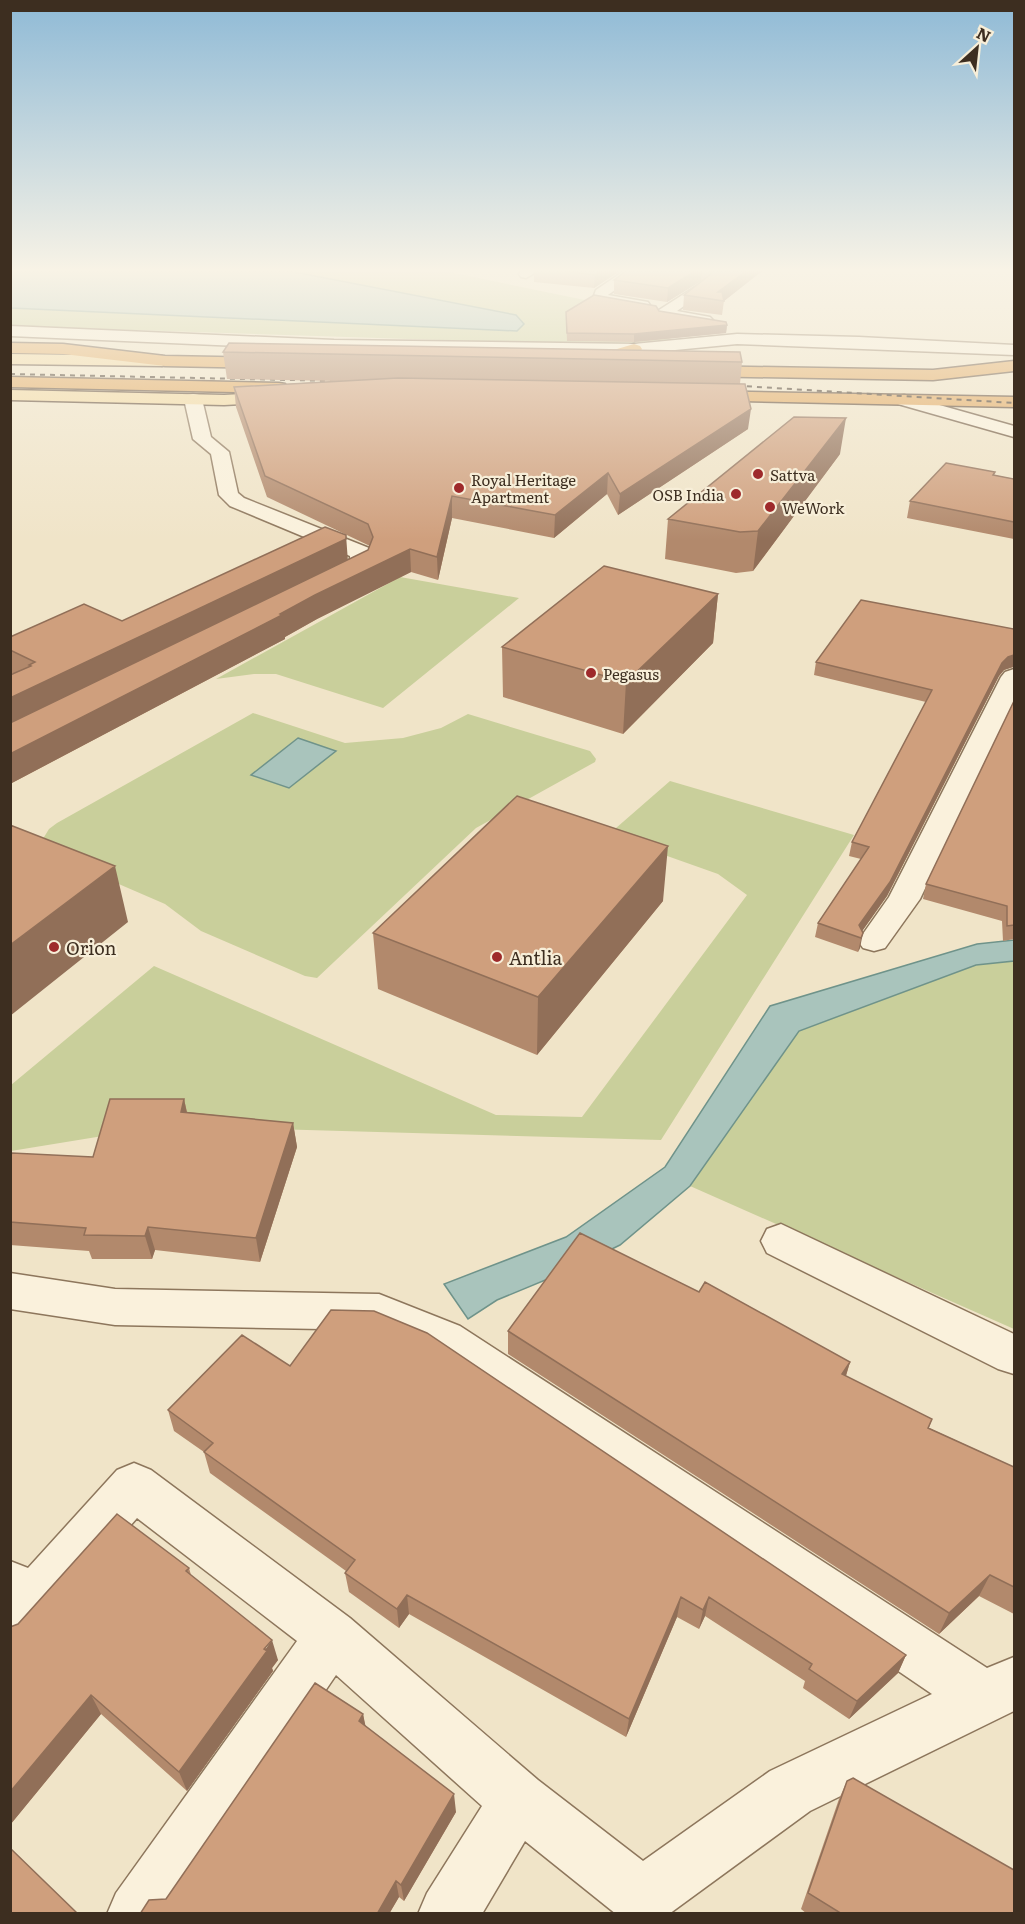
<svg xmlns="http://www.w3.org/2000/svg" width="1025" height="1924" font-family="Literata,serif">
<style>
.green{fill:#c9cf9b}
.water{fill:#a9c4bc;stroke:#6f938a;stroke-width:1.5}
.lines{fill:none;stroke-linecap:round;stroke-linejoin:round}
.street-casing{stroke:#8d765c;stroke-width:3}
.secondary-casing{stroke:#6f573f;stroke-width:3}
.primary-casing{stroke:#5b4430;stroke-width:3}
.highway-casing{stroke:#5b4430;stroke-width:3}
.street{fill:#faf1dc;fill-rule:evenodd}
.secondary{fill:#faf1dc;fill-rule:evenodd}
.primary{fill:#f3d9a0;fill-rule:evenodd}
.highway{fill:#e0a458;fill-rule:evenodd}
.rail{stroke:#3d2e20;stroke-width:2;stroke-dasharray:5 5;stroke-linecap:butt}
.wall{fill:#b2896c}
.shaded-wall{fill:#916f58}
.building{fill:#cf9f7d;stroke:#916f58;stroke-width:1.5}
.poi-dot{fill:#9e2a2b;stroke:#f7eed8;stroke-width:2}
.labels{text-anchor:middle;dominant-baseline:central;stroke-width:4.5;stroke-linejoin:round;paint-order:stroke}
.far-poi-label{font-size:15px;fill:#3d2e20;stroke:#f7eed8;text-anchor:start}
.poi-label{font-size:18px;fill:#3d2e20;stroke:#f7eed8;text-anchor:start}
</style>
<rect width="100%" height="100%" fill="#f0e4c8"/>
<path class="green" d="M289 271H444L692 322 667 341 626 346 11 326 10 308 517 331 524 324 516 315Z
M400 577 519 598 383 708 276 674H254L216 679Z
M253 713 345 743 403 738 441 728 468 714 590 751 596 759 595 762 476 828 317 978 305 976 201 931 165 904 47 853 41 842 49 829 57 823Z
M670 781 854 835 661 1140 164 1126 11 1151V1085L154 966 496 1115 582 1117 747 895 718 874 608 835Z
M1014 961V1329L690 1186 799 1031 976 965Z"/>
<path class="water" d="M11 271H289L516 315 524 324 517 331 11 308Z
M298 738 336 751 289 788 251 775Z
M1014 940V961L976 965 799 1031 690 1186 620 1245 567 1271 497 1300 468 1319 444 1284 566 1237 665 1167 770 1006 977 944Z"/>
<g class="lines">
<g class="street-casing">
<path id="street" d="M521 271H538L526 278 521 277 519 274Z
M624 271H641L608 295 648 302 650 305 648 308 643 309 600 302 593 298 596 290Z
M701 283 706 284 708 287 706 290 677 311 710 317 713 320 710 323 705 325 659 316 657 313 659 310Z
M10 326 334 340 634 344 737 334 859 337 1014 345V355L737 344 634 354 334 350 10 336Z
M193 394 199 395 202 399 211 437 229 452 238 493 244 498 369 548C385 571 341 590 323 586L320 581 323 576 350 563V556L230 506 219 495 211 454 193 439 184 399 187 395Z
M1014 669V702L920 899 885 948 874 951 863 948 858 941 889 897 1001 677 1005 672Z
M781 1224 1014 1334V1374L998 1369 767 1253 761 1241 767 1229Z
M10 1273 115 1289 379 1294 460 1326 987 1668 1014 1657V1711L810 1811 669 1914H616L525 1841 482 1914H418L427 1893 482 1806 336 1675 173 1914H107L116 1893 297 1641 137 1518 28 1643 10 1651V1561L28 1568 117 1470 134 1463 151 1470 350 1618 538 1780 643 1861 770 1771 932 1694 430 1352 377 1330 115 1325 10 1309Z"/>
</g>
<g class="secondary-casing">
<path id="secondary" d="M904 395 1014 426V437L898 404 895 400 898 396Z"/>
</g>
<g class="primary-casing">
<path id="primary" d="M10 354 162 356 170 361 162 366 10 364Z
M10 390 224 395 280 392 286 393 289 397 286 401 280 402 224 405 10 400Z"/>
</g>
<g class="highway-casing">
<path id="highway" d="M10 343 63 344 165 356 269 358 277 363 269 368 165 366 63 354 10 353Z
M634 344 640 346 642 349 640 352 586 368 578 363 580 360Z
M1014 361V371L933 380 696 376 688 371 696 366 933 370Z
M10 377 279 383 285 384 287 388 285 392 279 393 10 387Z
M702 391 1014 397V407L696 400 693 396 696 392Z"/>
</g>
<use href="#street" class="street"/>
<use href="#secondary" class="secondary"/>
<use href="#primary" class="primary"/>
<use href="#highway" class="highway"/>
<path class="rail" d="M10 374 337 381
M727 385 1014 403"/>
</g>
<path class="wall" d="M534 271H620L594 288 534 282Z
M626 271H762L724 301 722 315 683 310 684 295 702 281H701L667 302 614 294V280Z
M659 311 727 325 726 333 634 342 567 341 566 312Z
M223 352 742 362 740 384 748 429 618 515 607 494 554 538 452 518 438 580 411 572 317 619 285 637V639L10 784V675L14 674 10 672V637L122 621 348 560 368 550 370 546 267 497 236 407 234 387 335 381 227 379Z
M840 454 753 571 736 573 665 559 668 519Z
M994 475 1014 479V539L907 518 910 501Z
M718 594 713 643 623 734 503 697 502 647Z
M1014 629V668L1013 667 1004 670 999 676 887 896 862 931 860 948 858 952 815 937 818 923 861 859 849 856 852 842 926 702 814 675 816 662Z
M1014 701V939L1003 941 1002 921 923 899 926 884Z
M663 901 537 1055 378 989 373 933Z
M184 1099 187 1112 293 1123 297 1147 260 1262 155 1250 152 1259H92L89 1251 10 1245V1157H93Z
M699 1292 850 1362 846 1376 932 1419 929 1428 1014 1467V1614L979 1596 939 1634 508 1354V1331Z
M290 1366 906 1655 898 1673 849 1719 803 1688 805 1681 705 1616 699 1629 677 1617 626 1737 409 1614 399 1628 349 1592 345 1573 346 1571 210 1473 204 1452 174 1431 168 1410Z
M189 1568 191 1575 278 1660 272 1668 273 1671 187 1791 101 1714 10 1825V1627Z
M363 1714 365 1726 456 1812 404 1901 399 1897 389 1914H140L166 1899Z
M847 1781 1014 1914H807L801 1909 839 1799Z"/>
<path class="shaded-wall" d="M600 271H620L594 288 595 275Z
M695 271H702L701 281 667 302 668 288Z
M746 271H762L724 301 718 292Z
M727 325 726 333 634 342V334Z
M751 409 748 429 618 515 620 494Z
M846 418 840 454 753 571 758 531Z
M608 473 607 494 554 538 555 515Z
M452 496V518L438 580 437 557Z
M346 535 348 562 10 726V698Z
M410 549 411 572 317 619 285 637V639L10 784V754L315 595Z
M718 594 713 643 623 734 626 682Z
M1014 655V662L1013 667 1004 670 999 676 887 896 858 937 859 925 1002 663 1008 657Z
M668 846 663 901 537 1055 538 997Z
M115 866 128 922 10 1016V945Z
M863 933 860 948 858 952 861 938Z
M184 1099 189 1123 181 1112Z
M293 1123 297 1147 260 1262 256 1238Z
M148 1227 155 1250 152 1259 145 1236Z
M850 1362 843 1385 842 1374Z
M990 1575 979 1596 939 1634 949 1613Z
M407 1595 409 1614 399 1628 397 1609Z
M681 1597 677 1617 626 1737 629 1719Z
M709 1597 705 1616 699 1629 703 1610Z
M272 1640 278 1660 272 1668 273 1671 187 1791 179 1772Z
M906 1655 898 1673 849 1719 857 1701Z
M91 1695 101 1714 10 1825V1792Z
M363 1714 367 1733 359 1721Z
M454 1794 456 1812 404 1901 401 1885Z
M396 1881 399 1897 389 1914H377Z"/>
<path class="building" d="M565 271H600L595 275Z
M626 271H695L668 288 614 280Z
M710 271H746L718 292H722L724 301 684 295 711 274Z
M594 295 656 306 659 311 726 322 727 325 634 334 567 333 566 312Z
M229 343 740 352 742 362 223 352Z
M398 378 745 384 751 409 620 494 608 473 555 515 452 496 437 557 410 549 315 595 280 614 282 615 10 754V723L368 550 373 537 368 524 265 476 234 387Z
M794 417 846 418 758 531 740 532 668 519Z
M946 463 995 472 993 475 1014 479V522L910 501Z
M325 527 346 535V539L10 698V675L31 666 29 665 35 662 10 650V637L84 604 122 621Z
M604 566 718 594 626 682 502 647Z
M861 600 1014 629V655L1008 657 1002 663 890 882 859 925 863 933 861 938 818 923 869 847 852 842 932 690 816 662Z
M1014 701V925L1007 926V906L926 884Z
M517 796 668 846 538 997 373 933Z
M10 825 115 866 10 945Z
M110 1099H184L181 1112 293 1123 256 1238 148 1227 145 1236 84 1235 86 1228 10 1222V1157L12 1153 93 1157Z
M580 1233 699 1292 705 1282 850 1362 842 1374 932 1419 928 1428 1014 1467V1587L990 1575 949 1613 508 1331Z
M331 1310 374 1311 427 1333 906 1655 857 1701 809 1669 812 1664 709 1597 703 1610 681 1597 629 1719 407 1595 397 1609 345 1573 355 1560 204 1452 213 1443 168 1410 242 1335 290 1366Z
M117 1514 189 1568 186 1571 272 1640 264 1649 267 1651 179 1772 91 1695 10 1792V1627L18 1624Z
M315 1683 363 1714 359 1721 454 1794 401 1885 396 1881 377 1914H140L149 1900 166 1899Z
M853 1778 1014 1870V1914H842L808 1893 847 1781Z
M10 1848 78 1914H10Z"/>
<linearGradient id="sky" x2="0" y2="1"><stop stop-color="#8fbad6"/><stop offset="0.5" stop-color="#f8f3e6"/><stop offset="1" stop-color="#f8f3e6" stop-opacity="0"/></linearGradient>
<rect width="1025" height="541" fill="url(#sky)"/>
<g class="poi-dot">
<circle cx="758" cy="474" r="6"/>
<circle cx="459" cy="488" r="6"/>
<circle cx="736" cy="494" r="6"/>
<circle cx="770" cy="507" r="6"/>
<circle cx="591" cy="673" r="6"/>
<circle cx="54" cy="947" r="6"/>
<circle cx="497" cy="957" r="6"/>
</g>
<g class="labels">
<g class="far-poi-label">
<text x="770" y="474">Sattva</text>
<text x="471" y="479">Royal Heritage<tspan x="471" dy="17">Apartment</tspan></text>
<text x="724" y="494" text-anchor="end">OSB India</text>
<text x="782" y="507">WeWork</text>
<text x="603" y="673">Pegasus</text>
</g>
<g class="poi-label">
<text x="66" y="947">Orion</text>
<text x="509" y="957">Antlia</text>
</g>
</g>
<rect width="1025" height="1924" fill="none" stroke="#3d2e20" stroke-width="24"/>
<g transform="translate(977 48) rotate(27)" stroke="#f7eed8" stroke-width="4.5" paint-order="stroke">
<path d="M0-4.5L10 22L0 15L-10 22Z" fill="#3d2e20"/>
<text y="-9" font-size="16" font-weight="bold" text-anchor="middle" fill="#3d2e20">N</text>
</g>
</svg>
